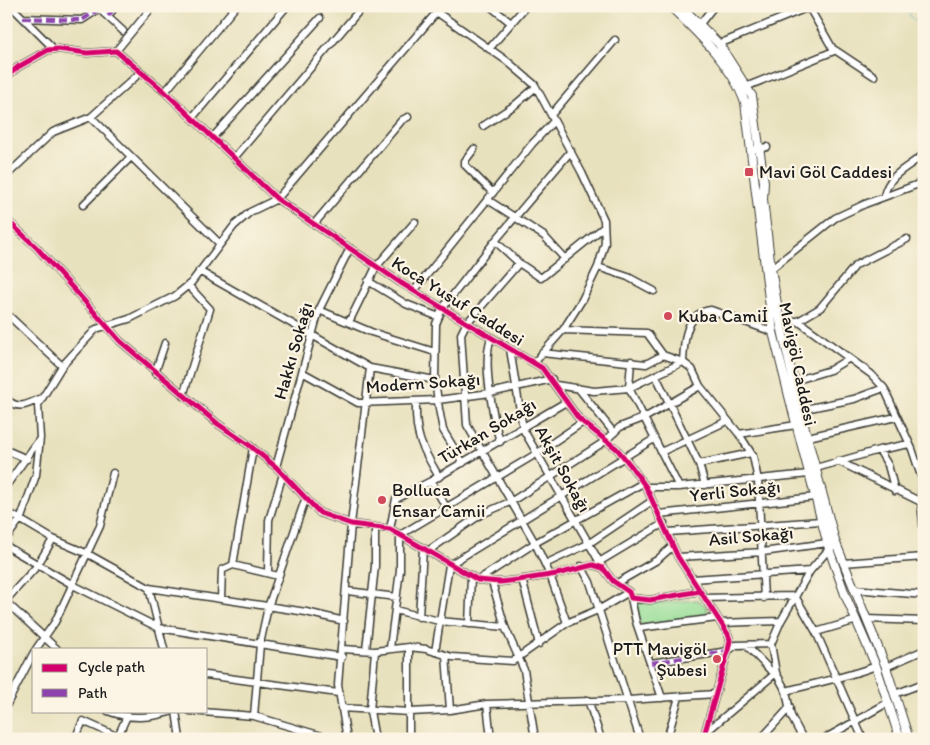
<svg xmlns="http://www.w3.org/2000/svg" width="930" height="745" font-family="Itim,sans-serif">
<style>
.green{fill:#97de98;stroke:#5a7d5a}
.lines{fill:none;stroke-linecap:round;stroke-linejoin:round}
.stream{stroke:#4bb8c5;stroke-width:1}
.minor-casing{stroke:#3b3a34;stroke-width:9}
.major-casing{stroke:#3b3a34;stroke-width:10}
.minor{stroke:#fff;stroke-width:6}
.major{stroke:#fff;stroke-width:8}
.quiet{stroke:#8e44ad;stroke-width:4;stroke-dasharray:8 4;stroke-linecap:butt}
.cycleway-casing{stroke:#fcf5e5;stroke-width:8}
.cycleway{stroke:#d6006c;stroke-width:5}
.poi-dot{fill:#d1495b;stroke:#fcf5e5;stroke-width:2}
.labels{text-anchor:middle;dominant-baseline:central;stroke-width:4.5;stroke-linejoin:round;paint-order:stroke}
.poi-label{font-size:18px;fill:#1c1c1c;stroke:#fcf5e5;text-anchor:start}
.street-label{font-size:18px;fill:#1c1c1c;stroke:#fcf5e5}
</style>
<rect width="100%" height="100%" fill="#fcf5e5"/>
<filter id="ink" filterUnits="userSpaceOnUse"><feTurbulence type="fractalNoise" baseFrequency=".02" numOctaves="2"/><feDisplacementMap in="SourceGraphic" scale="10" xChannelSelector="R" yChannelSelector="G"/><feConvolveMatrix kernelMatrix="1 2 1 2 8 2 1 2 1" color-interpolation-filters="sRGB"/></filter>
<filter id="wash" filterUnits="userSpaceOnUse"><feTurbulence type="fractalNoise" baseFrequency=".0096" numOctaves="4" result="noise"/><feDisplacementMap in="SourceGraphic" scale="20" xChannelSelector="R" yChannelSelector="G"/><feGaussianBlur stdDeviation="1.12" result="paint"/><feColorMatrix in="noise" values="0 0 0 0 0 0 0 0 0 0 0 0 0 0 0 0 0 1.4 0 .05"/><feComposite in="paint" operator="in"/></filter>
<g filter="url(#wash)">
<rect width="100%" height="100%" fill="#e8e1bd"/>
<path class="green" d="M697 600 706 606 708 615 705 618 641 625 635 603C657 605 676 601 697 600Z"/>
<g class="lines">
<path class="stream" d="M905 6 911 17 924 29"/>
</g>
</g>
<g filter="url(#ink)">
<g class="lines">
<g class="minor-casing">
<path id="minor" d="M11 6 54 49
M96 6 123 31
M428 6 507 61 535 85 582 173 604 220 605 243 598 267 582 300 563 330 534 363
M490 6 511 23
M108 16 116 6
M23 18 82 20 99 9
M700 24 714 6
M719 44 804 9H810L834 51 748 86
M489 49 526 6
M835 50 874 76
M116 51 153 6
M6 77 18 67 48 50 58 49 87 53 116 51 165 92 277 199 401 283 542 368 579 419 617 449 631 466 646 487 678 557 728 634 730 640 728 651 703 739
M165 92 236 6
M551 115 615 40
M91 117 220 244
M192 118 287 6
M483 126 515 105 536 87
M213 137 320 18
M474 149 465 161V165L493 193
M752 150 767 147
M234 158 363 6
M6 176 53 132 91 117 141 72
M884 196C889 173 908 168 924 154
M488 200 544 236 565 259
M83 205 131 157
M6 219 37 248 120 341 218 424 249 445 276 467 320 513 351 524 390 529 478 580 500 582 518 580 557 574 593 565 603 568 613 581 629 592 631 598 650 600 700 591
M314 224 402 120 408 117
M495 241 519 263 541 278 604 227
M519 263 466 324 461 334 467 425 535 543 550 575 567 623
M598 267 628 277 654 291
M771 269 835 218 865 204 924 182
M199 271 370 368 435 380
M368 281 406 304 439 317
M414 291 532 144 553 122
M319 310 371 332 435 352
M6 313 62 366
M780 321H798L871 374 884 388 912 449 922 479 921 502 924 535
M798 321 820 308 856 265 907 239
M349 322 376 267 415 222
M563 330 647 333 663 355 683 362C684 341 685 313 711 310L773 332
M491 338C482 362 493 417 500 442
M510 349 523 429 603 568
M542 353 646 364 663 355
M631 361 629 388 679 487
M302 372 358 403 438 400 490 393 552 379
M155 373 165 343
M656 376 699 464 705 485
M794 381 830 370 848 359
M556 385 594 391 629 388 683 362 692 369 700 386 739 434 753 456 758 480 764 598
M578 388 614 433
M183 396 210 309 188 285
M6 399C20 411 27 404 42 398
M416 402C415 438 422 447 439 477
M800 410 854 399 884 388
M739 434 796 425
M808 437 896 417
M6 450 27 459
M879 450 888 465 895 491
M661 452 727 421
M838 461 921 502
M463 463 443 430 439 409 435 380 436 324 442 309 495 241 571 151
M699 464 751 453
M276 467 319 310 350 248
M816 468 879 450 909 444
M431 481 446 507
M6 486 39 440
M646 487H679L809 474
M6 511 53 539
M659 514 815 497
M390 529 396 499 431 481 566 402
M668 532 821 521
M6 539 21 518 36 475 40 438 38 405 62 366 96 329 129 319 175 296 191 283 234 226 250 212 277 199 442 6
M6 546 73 585 159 628 342 657
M428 551 480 515 512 501 604 442 620 427 646 417 700 386
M678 557 763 552 827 543
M599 562 664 523
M843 563 924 557
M545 564 588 544 652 501
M233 565 278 576
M581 566 590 582 640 739
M268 573 269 520 283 474
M522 579 539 644
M692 579 810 571
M478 580 535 543 643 483
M492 582 505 627 524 670 535 739
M617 583 657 560 673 546
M149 588 164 649
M854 589 924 595
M347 591 397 597
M631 598 636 622 662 698
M705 598 795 596 816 632 863 739
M221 599 222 570 233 565 253 448
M6 600 37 566 53 539 88 554 149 588 306 612 344 621
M6 602 57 649
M395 610 439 621 505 627
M419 617 423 548
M866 619 924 621
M721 623 781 621
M469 624 471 576
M639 628 717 618
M816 632 857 620
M390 648 400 570V535L536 454 583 422
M36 649 55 622 100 526 113 473
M342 649 375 651 409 647 426 649 452 657 513 661 567 623 600 609 629 592
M366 650 375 566V528
M435 652 449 565 654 439
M446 655 450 710
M651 663 728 651 736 645 771 644
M886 667 924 650
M206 675 338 693
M786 691C816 683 847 677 876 666
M895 694 924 683
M588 700 601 739
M487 704 491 739
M6 706 34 652
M341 708 410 712 450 710 487 704 629 700 715 694
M108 711C131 720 151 718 173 711
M176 711 180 739
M190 711 254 716 332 739
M254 716 260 644 268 607 305 500
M705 733 776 673 770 670 746 645
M118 736 127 716
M75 739 83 721 123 739
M347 739 338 685 351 524 370 368
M375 739 370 711 375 651
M409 739V647
M667 739 679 697
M761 739 790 707
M803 739 791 716 786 691 776 673 771 644 781 621 810 571 829 549 837 546
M824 739 889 702"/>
</g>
<g class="major-casing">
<path id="major" d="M670 6C699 34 731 64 745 102L773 332 792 408 829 549 846 597 876 666 900 739
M681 6 719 44 752 96 764 182 763 199 771 269 780 321 800 410 835 541 886 667 909 739"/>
</g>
<use href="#minor" class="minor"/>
<use href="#major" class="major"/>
<path class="quiet" d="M108 16 116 6
M23 18 82 20 99 9
M651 663 728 651"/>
<g class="cycleway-casing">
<path id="cycleway" d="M6 77 18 67 48 50 58 49 87 53 116 51 165 92 277 199 401 283 542 368 579 419 617 449 631 466 646 487 678 557 728 634 730 640 728 651 703 739
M6 219 37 248 120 341 218 424 249 445 276 467 320 513 351 524 390 529 478 580 500 582 518 580 557 574 593 565 603 568 613 581 629 592 631 598 650 600 700 591"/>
</g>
<use href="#cycleway" class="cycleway"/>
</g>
</g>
<g class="poi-dot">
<rect x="744" y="167" width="10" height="10" rx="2.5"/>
<circle cx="668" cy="316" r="5"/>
<circle cx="382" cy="500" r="5"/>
<circle cx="717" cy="659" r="5"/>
</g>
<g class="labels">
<g class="poi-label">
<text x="759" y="172">Mavi Göl Caddesi</text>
<text x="678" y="316">Kuba Camiİ</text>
<text x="392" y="490">Bolluca<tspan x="392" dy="21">Ensar Camii</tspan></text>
<text x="707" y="649" text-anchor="end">PTT Mavigöl<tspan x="707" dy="21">Şubesi</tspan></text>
</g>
<g class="street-label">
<text transform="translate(458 301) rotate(32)">Koca Yusuf Caddesi</text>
<text transform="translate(293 351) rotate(-74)">Hakkı Sokağı</text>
<text transform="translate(798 364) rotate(78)">Mavigöl Caddesi</text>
<text transform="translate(423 383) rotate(-4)">Modern Sokağı</text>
<text transform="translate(487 431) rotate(-31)">Türkan Sokağı</text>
<text transform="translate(563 469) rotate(61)">Akşit Sokağı</text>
<text transform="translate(735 491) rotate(-6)">Yerli Sokağı</text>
<text transform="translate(751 536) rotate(-5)">Asil Sokağı</text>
</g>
</g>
<rect width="930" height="745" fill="none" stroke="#fcf5e5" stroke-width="25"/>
<rect x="32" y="648" width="175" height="65" fill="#fcf5e5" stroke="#a29e95"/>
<rect x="42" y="664" width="25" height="8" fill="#d6006c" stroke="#a29e95"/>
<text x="78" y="672" font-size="15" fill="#1c1c1c">Cycle path</text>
<rect x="42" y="689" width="25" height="8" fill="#8e44ad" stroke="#a29e95"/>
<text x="78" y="698" font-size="15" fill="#1c1c1c">Path</text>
</svg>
